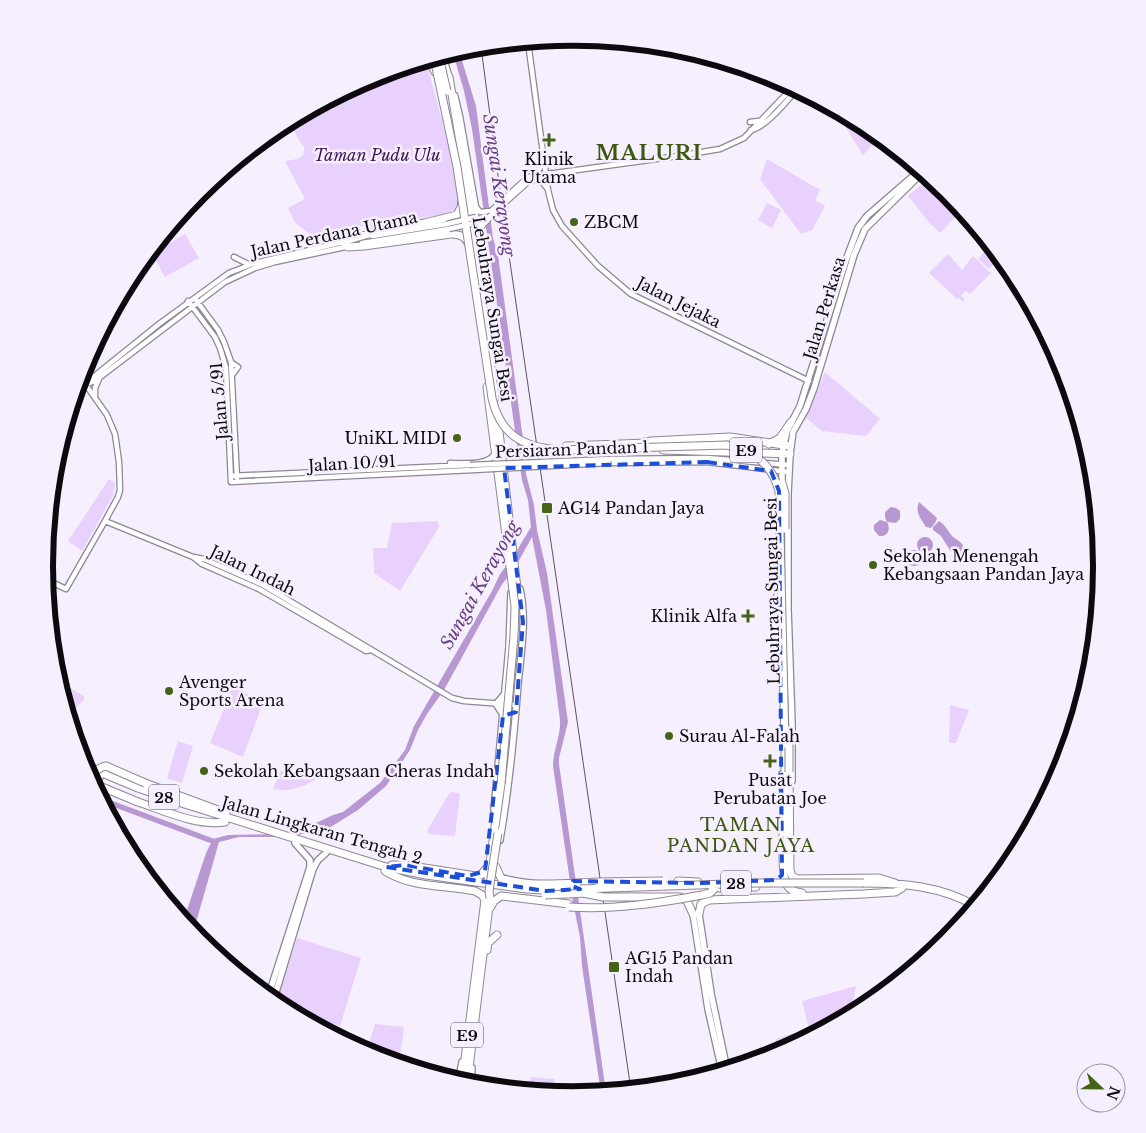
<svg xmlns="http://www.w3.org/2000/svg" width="1146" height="1133" font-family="'Libre Baskerville',serif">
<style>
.green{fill:#e9d1fd}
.water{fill:#b898d2}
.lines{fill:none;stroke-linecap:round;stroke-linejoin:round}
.river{stroke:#b898d2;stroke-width:5.5}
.minor-casing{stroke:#8e8695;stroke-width:7}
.major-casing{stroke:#8e8695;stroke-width:8}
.highway-casing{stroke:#8e8695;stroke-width:9}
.minor{stroke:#fff;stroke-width:4.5}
.major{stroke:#fff;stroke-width:5.5}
.highway{stroke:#fff;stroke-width:7}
.tram{stroke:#5b565e;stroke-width:1}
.minor-bridge-casing{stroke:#8e8695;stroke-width:7;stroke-linecap:butt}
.highway-bridge-casing{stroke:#8e8695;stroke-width:9;stroke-linecap:butt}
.minor-bridge{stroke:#fff;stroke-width:4.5}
.highway-bridge{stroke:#fff;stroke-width:7}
.marked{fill:none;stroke:#1d4ed8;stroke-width:4;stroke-dasharray:10 6;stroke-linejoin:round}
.poi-dot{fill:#456419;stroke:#f6effd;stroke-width:2}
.labels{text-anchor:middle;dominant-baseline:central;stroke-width:5;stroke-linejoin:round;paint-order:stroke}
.shield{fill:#f6effd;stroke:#534f56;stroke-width:1}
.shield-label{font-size:15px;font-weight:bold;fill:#0d0a0f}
.park-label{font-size:16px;font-style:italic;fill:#3e1358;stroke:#f6effd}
.poi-label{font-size:16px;fill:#0d0a0f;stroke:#f6effd;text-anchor:start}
.street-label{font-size:16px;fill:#0d0a0f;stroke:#f6effd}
.water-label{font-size:18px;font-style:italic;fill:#693f86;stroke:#f6effd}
.neighbourhood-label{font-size:18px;letter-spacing:1px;fill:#3c5813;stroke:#f6effd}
.district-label{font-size:21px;font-weight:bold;letter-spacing:1px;fill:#3c5813;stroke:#f6effd}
.rim{fill:none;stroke:#0d0a0f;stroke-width:6}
</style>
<rect width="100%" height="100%" fill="#f6effd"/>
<path class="green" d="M426 61 452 158 460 202 455 213 369 227 356 225 353 227 356 230 338 234V231H334L331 236 314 238 294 221 288 208 305 199 285 161 298 159 303 155 304 151V147L298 139 290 121 371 78Z
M834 109 867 127 880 137 863 155Z
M767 159 820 190 815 200 825 206 812 230 801 234 760 179Z
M929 178 947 193 962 210 940 233 928 221 908 196Z
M767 203 781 210 772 228 758 220Z
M185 234 199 258 165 277 152 253Z
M989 247 1000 257 989 269 978 259Z
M948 254 962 270 973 256 991 273 970 294 966 291 961 295 965 300 963 302 959 298 957 299 929 273Z
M825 372 880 419 866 436 822 431 806 418Z
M109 479 115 483 113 496 82 551 68 541Z
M438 521 439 527 400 591 374 573 373 548H387L392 523Z
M58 682H60L84 696V699L70 715H68Z
M233 686 263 703 243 757 210 743Z
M950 705 969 710 956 743H949Z
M178 741 193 746 182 783 167 778Z
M304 761 323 774C309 785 291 793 273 789L281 770 291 777Z
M450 792 460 793 455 836 429 834 427 831Z
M297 938 361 958 340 1026 283 1009 276 1004Z
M856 986 854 998 846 1017 778 1054 775 1039 809 1029 802 1001Z
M375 1024 404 1027 399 1064 366 1053Z
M531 1077 554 1079 556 1094 529 1091Z"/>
<path class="water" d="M459 51 476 106 493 238 498 255 525 454 526 474 534 505 537 530 547 573 568 722 559 758V764L606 1092 601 1093 582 966 580 937 573 902 553 766C553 750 561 736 560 720L546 610 532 537 517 564 501 586 444 690 427 714 418 730 410 750 386 786 358 810 329 828 317 829 293 837H239L219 842 193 933 183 922 206 853 213 839 228 835 286 834 299 831 333 815 343 812 380 783 405 750 414 726 492 591 500 574 513 557 531 527 528 500 522 480 472 129 464 91 453 53Z
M919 502 937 518 935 523 931 528 926 527C920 518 915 512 919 502Z
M891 507 896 508 900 511V519L896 523 887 522C891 529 888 537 879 536L874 530V525L880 520 887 522 885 517V512Z
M939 521C946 525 948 532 953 537 957 540 960 541 963 545L961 551 951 552 941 536 933 530V527Z
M917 545a8 8 0 1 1 16 0a8 8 0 1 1-16 0Z
M906 558a8 8 0 1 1 16 0a8 8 0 1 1-16 0Z"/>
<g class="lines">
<path class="river" d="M100 799 215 842"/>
<g class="minor-casing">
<path id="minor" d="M528 42 548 190 553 210 562 226 598 266 631 294 809 381
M443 56 450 78
M455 95 460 116 476 207 480 212 491 211
M750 122 759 121
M751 130C766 127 787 101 797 89
M536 174 541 166 543 160
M527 178 536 174 555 173 678 156 720 149 744 138 793 87
M533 179 543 183 547 188
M475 207 476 217 475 223 485 219
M372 236 447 224
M362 243 449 229
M234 257 248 264
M196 300 218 330 224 342 231 362 237 478
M188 301 215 337 220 348 226 368 231 482 473 470
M232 363 238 367 233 374
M81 375 92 378
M87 384 95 381 225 282 255 268 275 262 350 246
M75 394 92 378 159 324 229 273 255 263 343 242
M95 398V388L99 379
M612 459 707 458 789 465
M450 463C463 463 489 466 495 453
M609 463 707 462 788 472
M231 476 470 465
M105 521 193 557 202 564 259 589 366 651 370 650
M193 557 204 559 263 585 452 698 464 701 516 705
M45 579 66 589 105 521 118 497 120 490 119 462 115 434 107 415 86 385"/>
</g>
<g class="major-casing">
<path id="major" d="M782 485V453L787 431 800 406 846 260 858 228 867 216 920 170
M772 604 780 591
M502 713 496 704 504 695
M782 774 783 795
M792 781V723L788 609V493L790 454 793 432 806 409 814 388 854 255 865 229 921 174
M494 810 509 647 511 593
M500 840C509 788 514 737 518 684 521 653 527 619 520 589
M693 914 708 1009 722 1071
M699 914 711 993 727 1070
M268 997 310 867V860L295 843
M273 1002 313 869 318 860 326 853
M458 1082 462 1062
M471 1085 472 1068"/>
</g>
<g class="highway-casing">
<path id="highway" d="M429 60 435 72
M449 77 468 190 495 398
M478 237 479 228 489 217
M342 242 382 230 425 223 457 215 461 207 462 201
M348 247 364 246 451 234C460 235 464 235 469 244
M487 387 512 582
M497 414 519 606
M645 442 651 441 730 437 790 446
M769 444 780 438 791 422
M566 446 648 443
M663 450 790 454
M785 744V778
M83 765 138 788 178 802 386 867 426 875 527 889 556 891 580 889
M86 772 99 778
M789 772 790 870 792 876 797 879 879 878 895 883
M145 783 226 813
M785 791C784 808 780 869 786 883 788 889 795 892 802 893
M138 802C165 811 196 826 225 822
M392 865H405L476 876 481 875 486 869
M496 867 501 878C532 888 566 883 598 882
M385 871C412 888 445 885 475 891L482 895 485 900 462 1083
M488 877 501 784
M678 881 698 882
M864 883C904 883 940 886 976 906
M715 888 756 887
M630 897H680L687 901 693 914
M490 908 494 901 501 896 569 904
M699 914 701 904 709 900 863 894 895 892 902 888
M487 950 488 943 497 935
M467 1084 490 898"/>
</g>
<use href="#minor" class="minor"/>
<use href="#major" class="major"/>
<use href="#highway" class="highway"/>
<path class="tram" d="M481 47 504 221 631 1090"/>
<g class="minor-bridge-casing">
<path id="minor-bridge" d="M491 211 527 178
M489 217 529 181
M447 224 476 217
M449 229 475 223
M470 465 612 459
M473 470 609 463"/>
</g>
<g class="highway-bridge-casing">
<path id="highway-bridge" d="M439 57 447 91
M434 58 457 167 492 398C500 434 522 447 558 450L727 445C754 451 772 464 779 491L785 744
M782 483 785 493V529
M789 738V772
M501 784 514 636 515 607 512 582
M138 802 97 785C90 776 96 768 106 766L145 783
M598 882 663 881
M580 889 756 883H864
M583 893 603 897H630
M545 895 588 893
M490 898 489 891 498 833
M569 907C614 910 658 903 702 895L710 893 715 888"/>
</g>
<use href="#minor-bridge" class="minor-bridge"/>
<use href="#highway-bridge" class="highway-bridge"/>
</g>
<path class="marked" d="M707 462 771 471 779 491 782 875 776 880 701 883 573 881 572 886 580 889 546 891 386 867 405 865 468 876 485 871 503 716 516 712 523 622 504 468Z"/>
<g class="poi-dot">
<path d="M546.5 132.5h5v5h5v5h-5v5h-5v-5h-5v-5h5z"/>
<circle cx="574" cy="222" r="5"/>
<circle cx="457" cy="438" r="5"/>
<rect x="541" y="502" width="12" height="12" rx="2.5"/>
<circle cx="873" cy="565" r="5"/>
<path d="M745.5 608.5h5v5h5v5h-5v5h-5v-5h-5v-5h5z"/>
<circle cx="169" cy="691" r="5"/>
<circle cx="669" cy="736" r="5"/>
<path d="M767.5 753.5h5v5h5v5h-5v5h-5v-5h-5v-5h5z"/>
<circle cx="204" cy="771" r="5"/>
<rect x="608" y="961" width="12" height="12" rx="2.5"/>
</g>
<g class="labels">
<g class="shield">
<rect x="730" y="437.5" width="32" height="25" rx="4"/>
<rect x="149" y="784.5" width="30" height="25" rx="4"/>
<rect x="721" y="870.5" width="30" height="25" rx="4"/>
<rect x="451" y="1022.5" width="32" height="25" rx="4"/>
</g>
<g class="shield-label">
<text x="746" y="450">E9</text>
<text x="164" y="797">28</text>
<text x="736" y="883">28</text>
<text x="467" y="1035">E9</text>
</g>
<g class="park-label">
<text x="377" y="155">Taman Pudu Ulu</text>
</g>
<g class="poi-label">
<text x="549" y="159" text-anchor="middle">Klinik<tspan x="549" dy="18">Utama</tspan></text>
<text x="584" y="222">ZBCM</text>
<text x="447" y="438" text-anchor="end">UniKL MIDI</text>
<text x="558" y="508">AG14 Pandan Jaya</text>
<text x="883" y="556">Sekolah Menengah<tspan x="883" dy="18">Kebangsaan Pandan Jaya</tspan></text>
<text x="737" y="616" text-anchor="end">Klinik Alfa</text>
<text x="179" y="682">Avenger<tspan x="179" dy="18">Sports Arena</tspan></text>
<text x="679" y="736">Surau Al-Falah</text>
<text x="214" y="771">Sekolah Kebangsaan Cheras Indah</text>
<text x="770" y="780" text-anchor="middle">Pusat<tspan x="770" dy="18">Perubatan Joe</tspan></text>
<text x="625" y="958">AG15 Pandan<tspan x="625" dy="18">Indah</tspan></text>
</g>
<g class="street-label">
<text transform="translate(334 234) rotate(-12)">Jalan Perdana Utama</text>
<text transform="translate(679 302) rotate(27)">Jalan Jejaka</text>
<text transform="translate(824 308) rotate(-73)">Jalan Perkasa</text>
<text transform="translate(493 309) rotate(81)">Lebuhraya Sungai Besi</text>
<text transform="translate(219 401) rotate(-95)">Jalan 5/91</text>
<text transform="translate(572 449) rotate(-2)">Persiaran Pandan 1</text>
<text transform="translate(352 463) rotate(-3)">Jalan 10/91</text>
<text transform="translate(253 570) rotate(26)">Jalan Indah</text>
<text transform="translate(772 591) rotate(-91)">Lebuhraya Sungai Besi</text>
<text transform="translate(322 830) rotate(16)">Jalan Lingkaran Tengah 2</text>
</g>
<g class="water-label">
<text transform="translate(499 185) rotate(82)">Sungai Kerayong</text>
<text transform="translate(480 585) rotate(-61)">Sungai Kerayong</text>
</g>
<g class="neighbourhood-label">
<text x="741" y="825">TAMAN<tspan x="741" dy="21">PANDAN JAYA</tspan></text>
</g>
<g class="district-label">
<text x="649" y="153">MALURI</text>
</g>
</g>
<path d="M0 0H1146V1133H0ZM53 566a520 520 0 1 1 1040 0a520 520 0 1 1-1040 0Z" fill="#f6effd" fill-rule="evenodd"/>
<path class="rim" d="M53 566a520 520 0 1 1 1040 0a520 520 0 1 1-1040 0Z"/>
<g transform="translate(1101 1088) rotate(112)"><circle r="24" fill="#f6effd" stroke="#99939e"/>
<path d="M0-4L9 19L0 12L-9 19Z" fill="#456419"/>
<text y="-8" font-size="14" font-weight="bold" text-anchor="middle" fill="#0d0a0f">N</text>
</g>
</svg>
